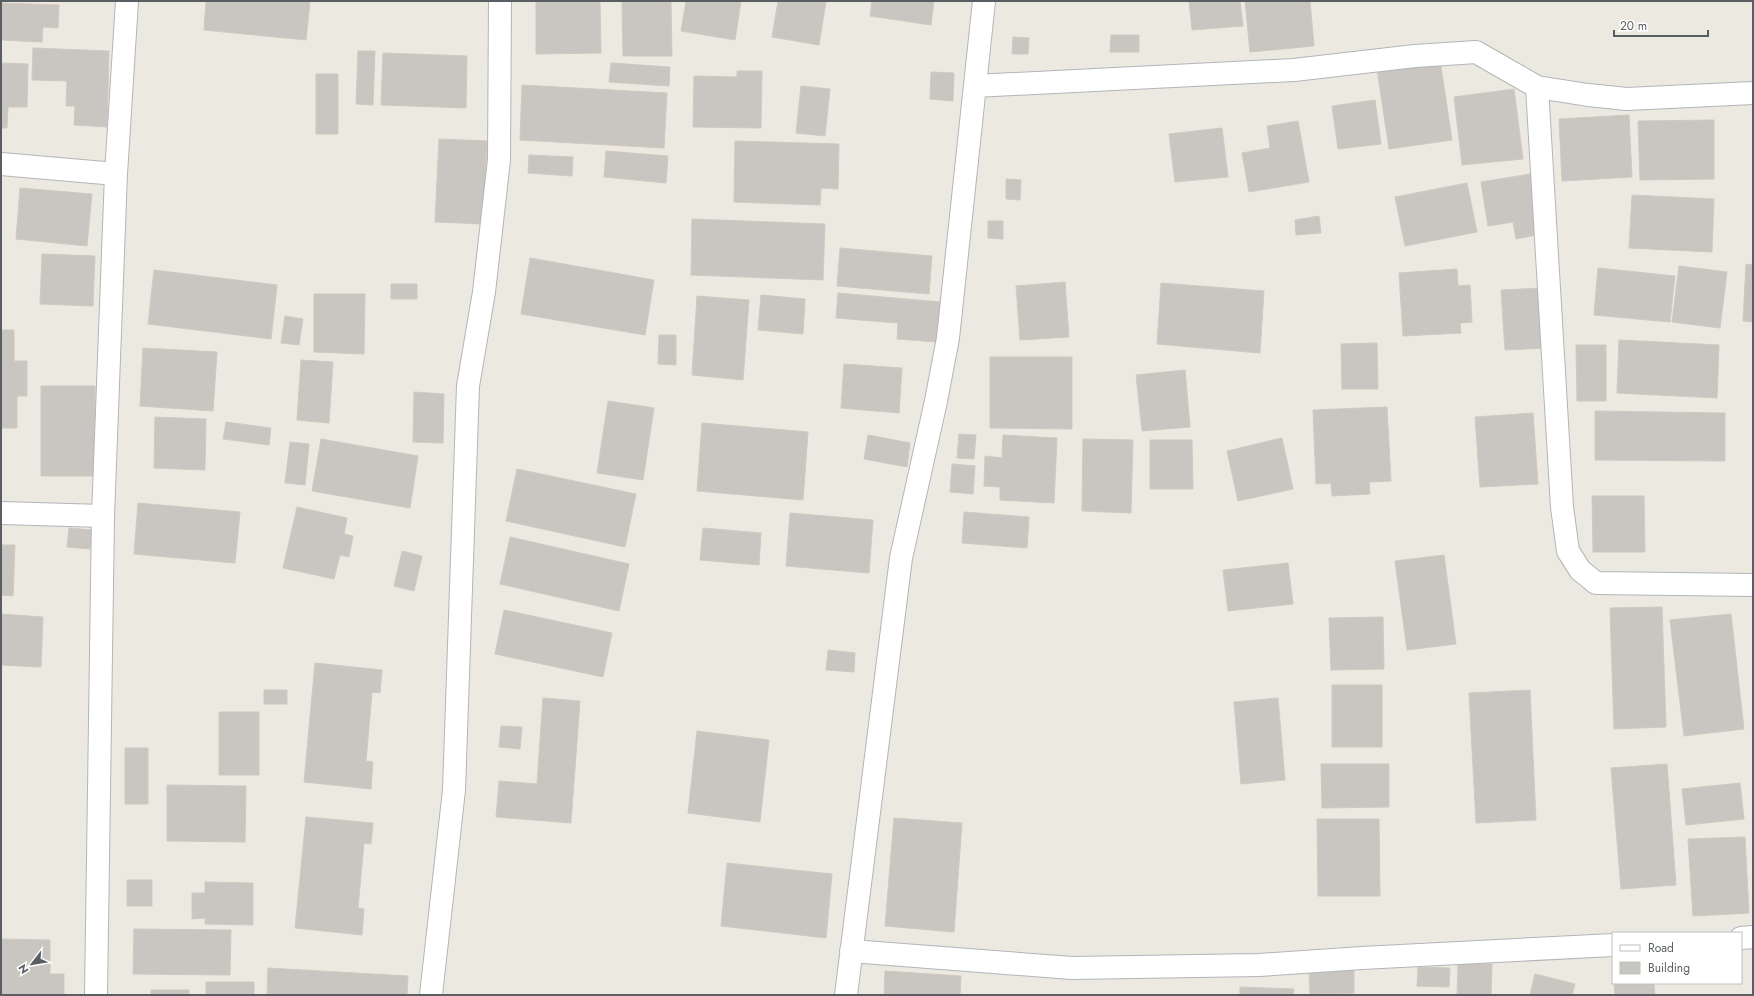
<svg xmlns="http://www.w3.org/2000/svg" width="1754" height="996" font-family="Jost,sans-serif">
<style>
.building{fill:#c9c5c0;stroke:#d1c9bf}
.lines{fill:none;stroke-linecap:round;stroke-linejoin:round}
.minor-casing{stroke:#b2b5b9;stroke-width:24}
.minor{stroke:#fff;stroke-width:22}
</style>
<rect width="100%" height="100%" fill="#ece9e1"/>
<path class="building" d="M206 1H310L306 40 204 30Z
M536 1H600L601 53 536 54Z
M622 1H671L672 56H623Z
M686 1H741L735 40 681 31Z
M778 1H826L819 45 772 37Z
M872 1H934L931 25 870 16Z
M1189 1H1240L1243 26 1192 30Z
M1245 1H1310L1314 46 1250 52Z
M1 3 59 5 58 28 43 27 42 42 1 40Z
M1111 35H1139V52H1110Z
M1013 37 1029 38 1028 54H1012Z
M33 48 109 51 107 127 74 125 75 106H66L67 81 32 80Z
M358 51H375L373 105 356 104Z
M383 53 467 56 466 108 381 105Z
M1440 60 1452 140 1389 149 1377 69Z
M1 63 28 64 27 107H8L7 128H1Z
M611 63 670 67 669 86 609 82Z
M737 71H762L761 128 693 127 694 76 737 77Z
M931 72 954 73 953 101 930 99Z
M316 74H338V134H316Z
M522 85 667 93 664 148 520 140Z
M801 86 830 89 825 136 796 133Z
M1514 89 1523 159 1462 165 1454 97Z
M1375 100 1381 144 1338 149 1332 106Z
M1629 115 1632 177 1562 181 1559 119Z
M1714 120V179L1640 180 1638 121Z
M1298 121 1309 182 1249 192 1242 153 1270 148 1267 126Z
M1222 128 1228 177 1175 182 1169 134Z
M439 139 487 141 483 224 435 222Z
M735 141 839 144 838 189 821 188 820 205 734 202Z
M606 151 668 156 666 183 604 177Z
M529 155 573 157 572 176 528 173Z
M1530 174 1541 234 1516 239 1513 222 1488 226 1481 182Z
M1006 179 1021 180 1020 200 1006 199Z
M1467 183 1477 232 1405 246 1395 197Z
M20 188 92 194 87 246 16 239Z
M1632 195 1714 199 1712 252 1629 248Z
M1319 216 1321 233 1296 235 1295 220Z
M692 219 825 224 823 280 691 275Z
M988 221H1003V239L988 238Z
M840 248 932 256 929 294 837 286Z
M42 254 95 256 93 306 40 304Z
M530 258 654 280 645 335 521 314Z
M1746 264 1753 265V322L1743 321Z
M1679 266 1727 272 1720 328 1672 322Z
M1598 268 1675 276 1670 322 1594 315Z
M1457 269 1458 286 1470 285 1472 322 1460 323 1461 333 1403 336 1399 273Z
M154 270 277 285 271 339 148 324Z
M1065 282 1069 337 1020 340 1016 286Z
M1161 283 1264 291 1260 353 1157 344Z
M391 284H417V299H391Z
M1542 288 1546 348 1505 350 1501 290Z
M838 293 940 302 937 342 897 339 898 323 836 318Z
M314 294H365L364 354 314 352Z
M761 295 805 299 803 334 758 330Z
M697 296 749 300 743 380 692 375Z
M285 316 303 319 299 345 281 343Z
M1 330H14V361H27V396H17V428H1Z
M659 335H676V365L658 364Z
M1619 340 1719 345 1717 398 1617 393Z
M1377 343 1378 389H1342L1341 344Z
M1576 345H1606V401H1577Z
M143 348 217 352 213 411 140 406Z
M990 357H1072V429L990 428Z
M301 360 333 362 329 423 297 420Z
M844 364 902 368 899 413 841 408Z
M1185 370 1190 427 1142 431 1136 375Z
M41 386H95V476H41Z
M414 392 444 394 443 443 413 442Z
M608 401 654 408 643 480 597 473Z
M1387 407 1391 481 1369 482 1370 494 1332 496 1331 483 1316 484 1313 410Z
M1595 411 1725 413V461L1595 460Z
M1533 413 1538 484 1480 487 1475 417Z
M155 417 206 419 205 470 154 468Z
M226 422 271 428 269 445 223 439Z
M702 423 808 432 803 500 697 491Z
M959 434 976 435 974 459 957 458Z
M868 435 910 443 907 467 864 459Z
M1003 435 1057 438 1054 503 1000 500V487L984 486 985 456 1002 458Z
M1282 438 1293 489 1238 501 1227 451Z
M321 439 418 456 410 508 312 491Z
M1083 439 1133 440 1131 513 1082 511Z
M1150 440H1192L1193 489H1150Z
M290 442 309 444 305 485 285 483Z
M952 464 975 466 973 494 950 492Z
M517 469 636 494 625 547 506 521Z
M1592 496H1644L1645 552H1593Z
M138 503 240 512 235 563 134 554Z
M297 507 347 518 344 534 353 536 349 557 340 555 334 579 283 568Z
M964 512 1029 517 1027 548 962 543Z
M790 513 873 520 869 573 786 566Z
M69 528 92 530 90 549 67 547Z
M703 528 761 533 759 565 700 560Z
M510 537 629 564 619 611 500 584Z
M1 545H15L13 596 1 595Z
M402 551 422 556 414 591 394 586Z
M1444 555 1456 644 1407 650 1395 561Z
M1288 563 1293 604 1228 611 1223 570Z
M1662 607 1666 727 1614 729 1610 608Z
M504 610 612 633 603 677 495 654Z
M1 614 43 617 41 667 1 665Z
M1731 614 1744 729 1684 736 1670 620Z
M1383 617 1384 669 1331 670 1329 618Z
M828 650 855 653 854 672 826 670Z
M315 663 382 670 380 693 372 692 366 761 373 762 371 789 304 782Z
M1332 685H1382V747H1332Z
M264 690H287V704H264Z
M1530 690 1536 820 1476 823 1469 693Z
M543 698 580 701 571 823 496 817 499 781 537 784Z
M1278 698 1285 780 1241 784 1234 702Z
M219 712H259V775H219Z
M501 726 522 727 520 749 499 747Z
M697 731 769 740 760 822 688 813Z
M125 748H148V804H125Z
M1321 764H1389V807L1322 808Z
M1667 764 1676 885 1621 889 1611 768Z
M1740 783 1744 819 1686 825 1682 789Z
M167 785 246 786 245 842 167 841Z
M306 817 373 823 371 844 364 843 358 908 364 909 362 935 295 928Z
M894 818 962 823 954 932 885 926Z
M1317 819H1379L1380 896H1318Z
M1745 837 1749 913 1693 916 1688 839Z
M727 863 832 874 826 938 721 926Z
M127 880H152V906H127Z
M205 882 253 883V925L205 924V918L192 919V893H205Z
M134 929 231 930 230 975 133 974Z
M1 939 50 940V974H64V995H1Z
M1458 964H1492L1491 995H1457Z
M1418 967 1450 968 1449 987 1417 986Z
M268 968 408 976 407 995H267Z
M1309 970H1354V993L1310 994Z
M885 971 961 976 960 995H884Z
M1535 974 1575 984 1572 995H1530Z
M206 982H254V995H206Z
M1614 983H1654L1655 995H1615Z
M1240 987 1294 989 1293 995H1240Z
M151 990H189V995H151Z"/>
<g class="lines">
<g class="minor-casing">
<path id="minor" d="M975 86 1294 70 1415 56 1476 52 1537 87 1588 95 1627 99 1753 93
M1537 87 1562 507 1568 551 1580 570 1596 583 1753 585
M1 164 116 174
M1 513 103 516
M1741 938 1753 937
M851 951 1072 968 1259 965 1362 958 1613 945
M96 995 103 516 116 174 127 1
M431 995 454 790 468 386 484 292 499 160 500 1
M846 995 901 558 936 401 948 338 984 1"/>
</g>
<use href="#minor" class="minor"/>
</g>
<rect width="1754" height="996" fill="none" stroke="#595e62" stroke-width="4"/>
<rect x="1612" y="932" width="130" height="52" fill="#ffffff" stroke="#bdbfc0"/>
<rect x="1620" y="945" width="20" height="6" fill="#ffffff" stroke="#bdbfc0"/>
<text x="1648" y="952" font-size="12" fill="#595e62">Road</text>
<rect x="1620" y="962" width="20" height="12" fill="#c9c5c0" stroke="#bdbfc0"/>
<text x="1648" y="972" font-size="12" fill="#595e62">Building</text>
<g transform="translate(32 964) rotate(239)" stroke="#ffffff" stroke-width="3" paint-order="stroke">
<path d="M0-3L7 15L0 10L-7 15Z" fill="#595e62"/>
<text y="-6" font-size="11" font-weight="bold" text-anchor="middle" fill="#595e62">N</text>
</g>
<path d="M1614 30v6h94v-6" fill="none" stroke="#595e62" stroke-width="2"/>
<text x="1620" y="30" font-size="12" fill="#595e62" stroke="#ffffff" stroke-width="3" paint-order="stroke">20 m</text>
</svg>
